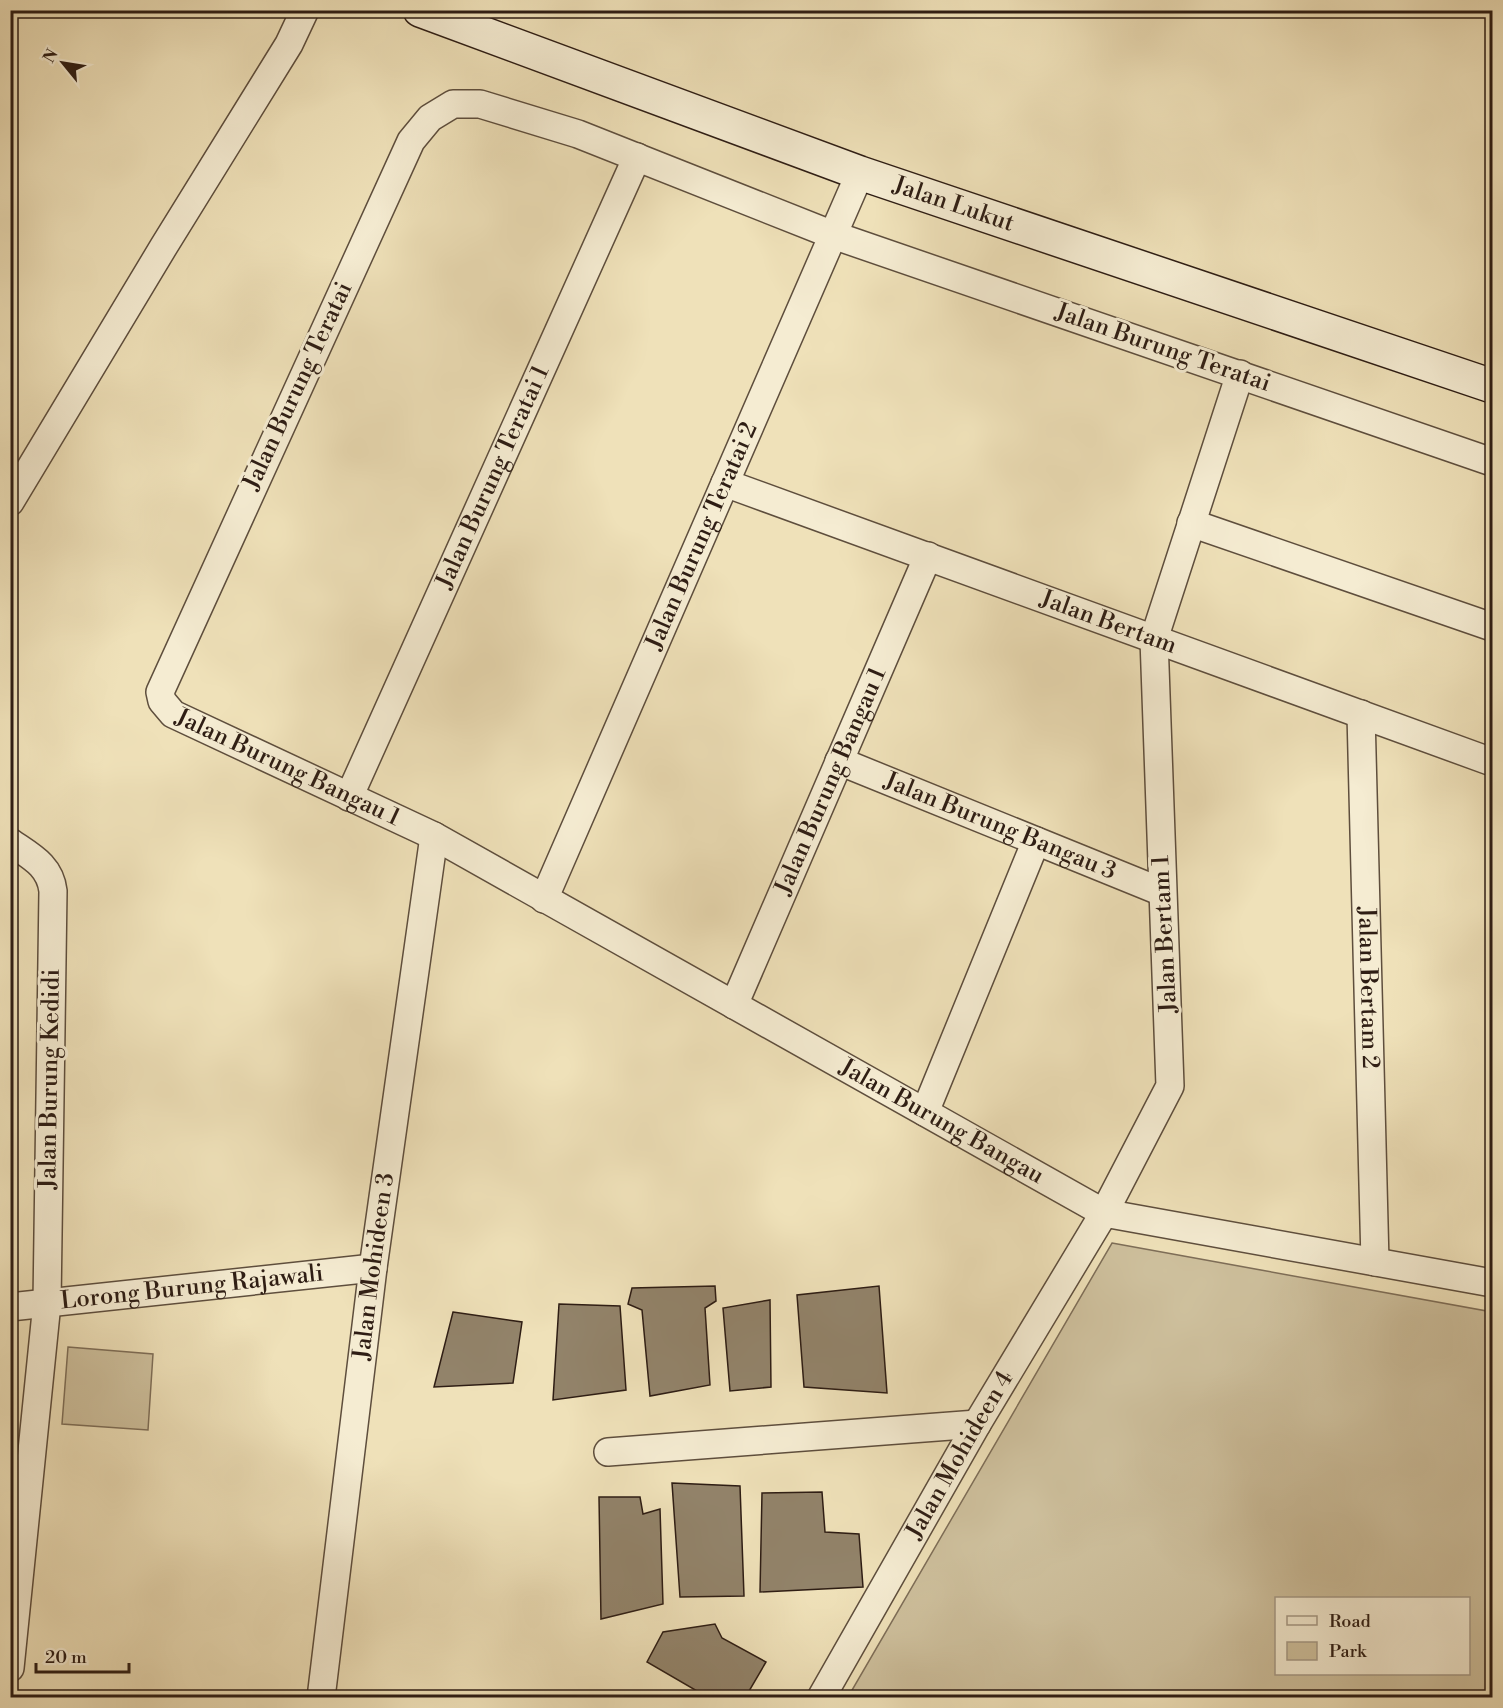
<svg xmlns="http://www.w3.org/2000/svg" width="1503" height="1708" font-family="'Libre Bodoni',serif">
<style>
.green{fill:#cec09d;stroke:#7e6e58;stroke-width:1.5;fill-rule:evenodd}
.building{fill:#92836a;stroke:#2e1d14;stroke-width:1.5}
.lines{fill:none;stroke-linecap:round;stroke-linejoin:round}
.street-casing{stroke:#5e4e3d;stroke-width:30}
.secondary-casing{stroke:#2e1d14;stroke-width:36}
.street{stroke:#f5ecd2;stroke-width:27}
.secondary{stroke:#f5ecd2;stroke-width:33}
.labels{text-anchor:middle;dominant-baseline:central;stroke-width:6;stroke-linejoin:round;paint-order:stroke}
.street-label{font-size:24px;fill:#2e1d14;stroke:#f5ecd2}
</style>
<rect width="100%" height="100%" fill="#efe1b9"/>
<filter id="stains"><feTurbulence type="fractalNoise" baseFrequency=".00333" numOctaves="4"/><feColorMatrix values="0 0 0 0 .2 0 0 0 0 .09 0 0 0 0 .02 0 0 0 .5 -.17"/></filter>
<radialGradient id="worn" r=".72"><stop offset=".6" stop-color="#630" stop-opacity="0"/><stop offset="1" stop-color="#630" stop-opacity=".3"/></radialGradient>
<path class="green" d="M1112 1243 1492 1312V1697H848ZM1276 1598H1468V1674H1276Z
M68 1347 153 1354 148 1430 62 1424Z"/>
<path class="building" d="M715 1286 716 1301 705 1308 710 1385 650 1396 642 1310 628 1304 632 1288Z
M879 1286 887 1393 804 1387 797 1295Z
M770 1300 771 1387 730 1391 723 1308Z
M559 1304 620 1306 626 1390 553 1400Z
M453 1312 522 1322 513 1383 434 1387Z
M672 1483 740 1486 744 1596 680 1597Z
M822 1492 825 1532 859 1534 863 1587 760 1592 762 1493Z
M599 1497H640L643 1514 660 1509 663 1604 601 1619Z
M715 1624 722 1638 766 1662 745 1698H709L647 1662 663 1632Z"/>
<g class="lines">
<g class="street-casing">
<g id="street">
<path id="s1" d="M1492 462 833 235 578 134 480 104H453L430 118 411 141 160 692 162 701 173 714 434 836 1104 1213 1492 1283"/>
<path id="s2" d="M725 483 1492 762"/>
<path d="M10 502 164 246 289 44 305 10"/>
<path d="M1191 523 1492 627"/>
<path id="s3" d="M1361 714 1375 1262"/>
<path id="s4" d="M839 761 1162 892"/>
<path id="s5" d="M349 797 637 157"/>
<path d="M10 842C30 856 50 865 53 891L47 1303 10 1668"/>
<path id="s6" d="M544 899 860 173"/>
<path id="s7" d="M734 1005 928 556"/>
<path d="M925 1112 1036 841"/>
<path id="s8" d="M10 1307 373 1268"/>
<path d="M608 1452 977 1424"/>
<path id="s9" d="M321 1698 373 1268 434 836"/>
<path id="s10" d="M821 1698 977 1424 1104 1213 1170 1086 1154 639 1240 374"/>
</g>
</g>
<g class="secondary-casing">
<g id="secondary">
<path id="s11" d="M420 10 860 173 1492 386"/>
</g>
</g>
<use href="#street" class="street"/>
<use href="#secondary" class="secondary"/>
</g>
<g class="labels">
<g class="street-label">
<text stroke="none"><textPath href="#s11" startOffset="568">Jalan Lukut</textPath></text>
<text transform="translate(1163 348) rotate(19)">Jalan Burung Teratai</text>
<text transform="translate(298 386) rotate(-65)">Jalan Burung Teratai</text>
<text stroke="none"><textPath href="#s5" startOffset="351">Jalan Burung Teratai 1</textPath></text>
<text stroke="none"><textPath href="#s6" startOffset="396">Jalan Burung Teratai 2</textPath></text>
<text stroke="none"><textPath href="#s2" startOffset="408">Jalan Bertam</textPath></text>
<text stroke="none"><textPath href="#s1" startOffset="1916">Jalan Burung Bangau 1</textPath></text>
<text stroke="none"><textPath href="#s7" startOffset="244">Jalan Burung Bangau 1</textPath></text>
<text stroke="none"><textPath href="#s4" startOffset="174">Jalan Burung Bangau 3</textPath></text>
<text transform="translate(1165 934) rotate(-93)">Jalan Bertam 1</text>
<text stroke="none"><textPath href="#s3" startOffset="274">Jalan Bertam 2</textPath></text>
<text transform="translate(50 1079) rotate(-89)">Jalan Burung Kedidi</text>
<text stroke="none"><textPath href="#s1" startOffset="2660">Jalan Burung Bangau</textPath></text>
<text stroke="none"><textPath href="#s9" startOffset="435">Jalan Mohideen 3</textPath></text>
<text stroke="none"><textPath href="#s8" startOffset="183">Lorong Burung Rajawali</textPath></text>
<text stroke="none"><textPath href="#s10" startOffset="280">Jalan Mohideen 4</textPath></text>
</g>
</g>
<rect width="1503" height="1708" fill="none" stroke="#efe1b9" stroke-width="36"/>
<rect x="12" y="12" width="1479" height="1684" fill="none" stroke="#2e1d14" stroke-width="3"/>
<rect x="18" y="18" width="1467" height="1672" fill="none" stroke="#2e1d14" stroke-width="1.5"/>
<rect x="1275" y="1597" width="195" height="78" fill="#f5ecd2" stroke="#a59986" stroke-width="1.5"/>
<rect x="1287" y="1616" width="30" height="9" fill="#f5ecd2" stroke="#a59986" stroke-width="1.5"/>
<text x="1329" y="1627" font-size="18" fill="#2e1d14">Road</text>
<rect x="1287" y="1642" width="30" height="18" fill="#cec09d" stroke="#a59986" stroke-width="1.5"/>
<text x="1329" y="1657" font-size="18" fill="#2e1d14">Park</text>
<g transform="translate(63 63) rotate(300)" stroke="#f5ecd2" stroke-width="4.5" paint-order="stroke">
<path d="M0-4.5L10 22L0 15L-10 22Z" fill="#2e1d14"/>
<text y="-9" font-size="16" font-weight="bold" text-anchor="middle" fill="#2e1d14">N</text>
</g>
<path d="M36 1663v9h93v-9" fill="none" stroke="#2e1d14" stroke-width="3"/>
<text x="45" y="1663" font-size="18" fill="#2e1d14" stroke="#f5ecd2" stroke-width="4.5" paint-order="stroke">20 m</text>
<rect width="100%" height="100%" filter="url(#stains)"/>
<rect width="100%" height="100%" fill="url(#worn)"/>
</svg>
